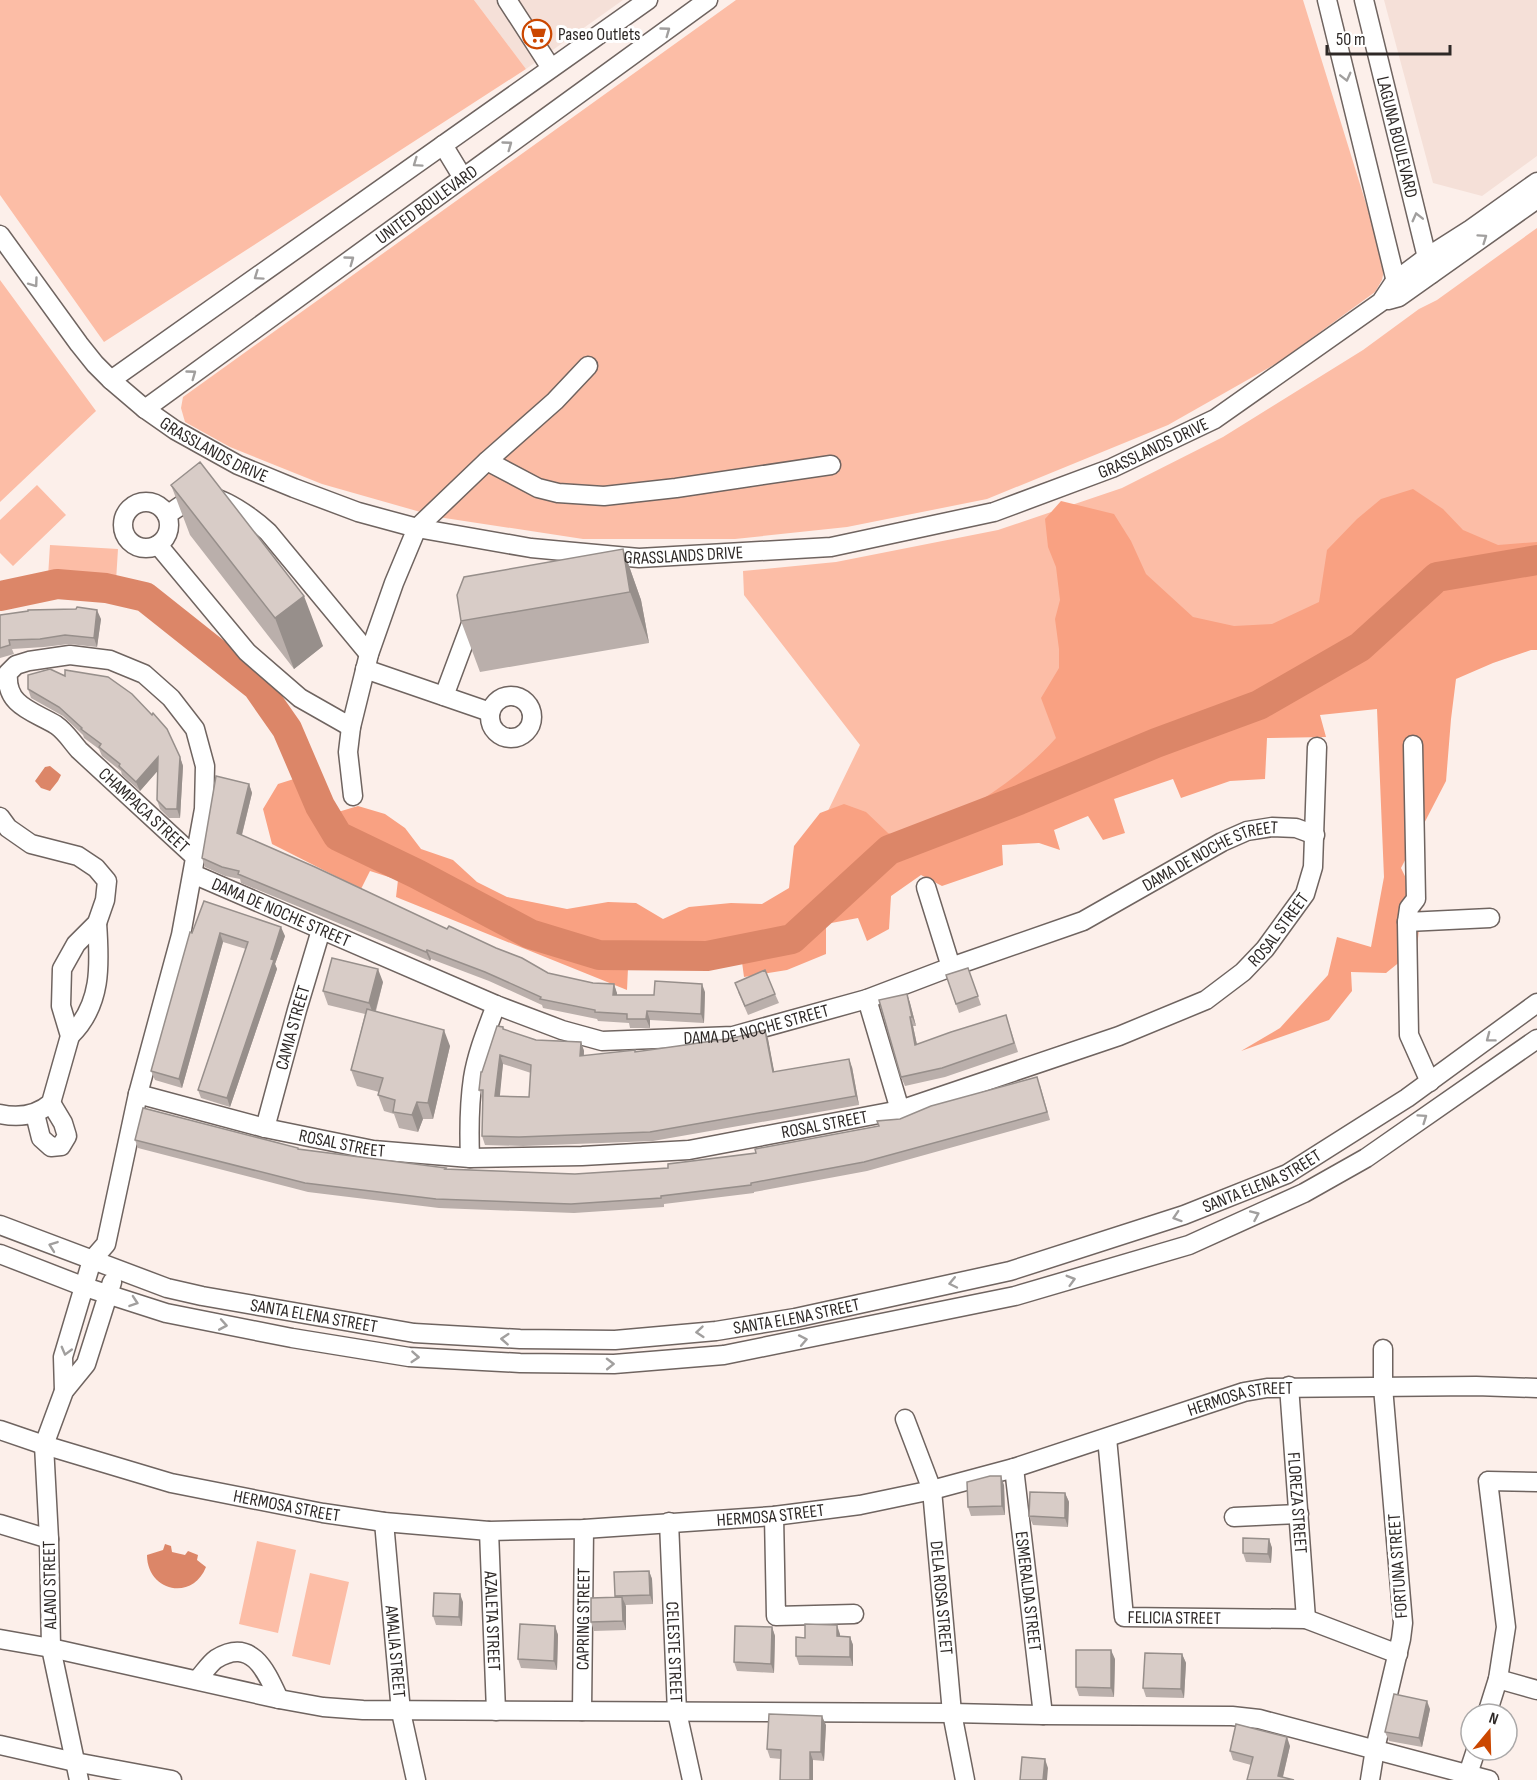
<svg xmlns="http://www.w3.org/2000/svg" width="1537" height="1780" font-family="'Sofia Sans Condensed',sans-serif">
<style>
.built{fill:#f5e0d8}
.green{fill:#fcbda6}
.forest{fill:#f9a182}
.water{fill:#dc8668}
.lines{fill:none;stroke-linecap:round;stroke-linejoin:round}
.river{stroke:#dc8668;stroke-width:30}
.minor-casing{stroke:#6f6460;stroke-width:21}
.minor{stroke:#fff;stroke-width:18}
.wall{fill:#baafab;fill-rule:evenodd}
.shaded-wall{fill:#978f8b}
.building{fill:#d8ccc7;stroke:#978f8b;stroke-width:1.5;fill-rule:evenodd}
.oneway{stroke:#a19f9e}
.labels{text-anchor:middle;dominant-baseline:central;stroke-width:6;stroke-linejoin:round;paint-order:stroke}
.poi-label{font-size:18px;fill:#2e2927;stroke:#fff;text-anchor:start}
.street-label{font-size:18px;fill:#2e2927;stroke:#fff}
</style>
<rect width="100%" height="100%" fill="#fcefea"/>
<path class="built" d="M474 0H623L526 69Z
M1384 0H1537V156L1482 196 1433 183Z"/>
<path class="green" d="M0 0H474L526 69 104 342 0 195Z
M736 0H1303L1385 265 1382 280 1375 292 1279 362 1168 425 987 499 847 527 735 539H583L438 517 322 484 230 447 185 422 181 408 183 397Z
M1537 228V548L1259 705 889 849 804 860 860 745 744 595 743 571 836 562 998 530 1122 488 1223 437 1363 350 1419 309 1437 300Z
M0 280 96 411 0 502Z
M37 485 66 515 13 566 0 553V520Z
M50 545 118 549 116 581 48 577Z
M257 1541 296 1550 278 1633 239 1624Z
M310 1573 349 1582 330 1665 292 1656Z"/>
<path class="forest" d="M1413 489 1443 509 1463 530 1498 545 1537 542V650H1531L1493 663 1456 679 1451 719 1446 781 1401 868 1421 909 1417 948 1386 973 1351 972 1352 991 1329 1020 1241 1051 1280 1028 1328 975 1337 937 1371 947 1384 877 1377 709 1320 715 1326 737 1267 738 1265 779 1230 781 1181 798 1173 779 1114 799 1125 833 1103 840 1088 816 1054 830 1060 850 1039 843 1002 845 1003 865 942 886 921 875 891 896 889 929 867 941 858 918 826 924V954L787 970 744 977 742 962 706 967 628 968 627 990 396 897 398 880 370 871 361 889 272 844 263 809 278 784 297 778 338 812 358 806 385 814 405 828 421 849 453 860 477 882 507 897 567 909 608 902 636 903 663 919 689 907 731 903 762 904 789 888 794 846 820 813 844 804 866 812 888 833 911 841C965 810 1014 785 1056 738L1041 698 1059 668V649L1055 619 1060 600 1056 567 1048 547 1045 519 1061 501 1114 514 1131 541 1146 574 1193 617 1234 626 1272 624 1319 602 1327 550 1357 519 1381 499Z"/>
<path class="water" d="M50 766 61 775 58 781 50 791 41 788 35 781 45 767Z
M165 1544 171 1546 172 1552 185 1555 188 1551 198 1555 197 1560 206 1567C192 1602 147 1591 147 1555L163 1550Z"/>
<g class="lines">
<path class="river" d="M0 596 57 584 106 588 145 597 257 686 287 729 320 806 338 836 417 874 530 934 599 955 707 956 792 939 889 850 1019 800 1156 743 1259 705 1360 647 1437 577 1537 560"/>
<g class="minor-casing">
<g id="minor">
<path d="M507 0 551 68"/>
<path d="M1327 0 1398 290"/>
<path id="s1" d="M1364 0 1431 274"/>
<path d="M443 145 463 178"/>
<path id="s2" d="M0 235 79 344 95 364 111 380 145 409 175 430 238 465 294 488 358 512 417 528 531 548 639 558 831 547 994 512 1112 468 1215 419 1381 302 1395 281 1427 257 1471 229 1537 182"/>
<path d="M1388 300 1399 297 1537 199"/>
<path d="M111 380 648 0"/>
<path id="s3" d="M145 409 708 0"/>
<path d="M487 461 538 488 558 493 604 496 676 488 831 465"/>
<circle cx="146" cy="525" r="23"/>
<path d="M167 515C176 509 191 497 201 496 221 494 254 519 268 532L369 654"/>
<path d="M158 545 247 652 300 698 351 727"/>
<path d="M365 669 490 712"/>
<circle cx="511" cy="717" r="21"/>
<path d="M444 696 475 613"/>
<path d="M1413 745 1416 899 1409 908 1407 922 1409 1035 1430 1082"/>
<path d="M353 796 348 752 351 727 369 654 394 583 417 528 487 461 555 401 588 366"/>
<path d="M0 817 8 828 31 844 78 856 96 868 107 881 105 900 97 923 76 944 62 969 61 1006 70 1036 51 1103C36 1116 19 1118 0 1114"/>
<path id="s4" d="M193 874 496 1005 562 1030 602 1041 733 1036 867 999 951 967 1083 921 1222 842 1247 831 1272 827 1296 828 1315 835"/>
<path d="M926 887 951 967"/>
<path d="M1407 922 1490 918"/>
<path d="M867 999 900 1110"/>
<path d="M70 1036C102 1005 100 965 97 923"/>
<path id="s5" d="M138 1094 265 1128 373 1150 470 1158 582 1156 689 1150 900 1110 1119 1036 1206 1000 1243 972 1265 949 1305 894 1313 867 1317 747"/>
<path d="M35 1114 41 1138 51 1147 61 1146 67 1136 63 1123 51 1103"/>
<path id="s6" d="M265 1128 297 1010 321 930"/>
<path d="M470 1158C469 1131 469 1105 473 1078 477 1053 487 1029 496 1005"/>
<path id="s7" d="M0 1225 167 1288 202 1296 414 1333 520 1339 615 1340 716 1331 795 1318 1010 1271 1184 1215 1287 1174 1407 1098 1537 1003"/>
<path d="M0 1254 85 1287 166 1313 292 1338 409 1357 520 1363 614 1364 724 1355 1015 1296 1189 1245 1304 1193 1366 1158 1537 1039"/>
<path id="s8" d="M1289 1386 1306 1619"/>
<path id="s9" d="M64 1391 63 1357 92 1260 106 1244 138 1094 181 935 204 809 205 766 195 729 171 698 144 674 110 660 70 655 29 661 16 665 8 673C5 706 33 711 56 725 66 732 71 741 79 750L195 857"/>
<path id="s10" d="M905 1419 932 1490 952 1713 965 1780"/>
<path id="s11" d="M0 1430 44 1445 171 1483 323 1513 384 1522 489 1531 584 1529 774 1516 860 1505 932 1490 1014 1468 1244 1392 1267 1388 1476 1386 1537 1388"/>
<path id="s12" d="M1107 1438 1124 1617 1306 1619 1398 1654"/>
<path id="s13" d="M1014 1468 1043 1715"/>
<path d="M774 1516 776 1616 854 1614"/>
<path d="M1234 1517 1299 1514"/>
<path id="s14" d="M384 1522 401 1712 416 1780"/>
<path id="s15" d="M669 1522 677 1712 692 1780"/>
<path d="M0 1524 49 1539"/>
<path id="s16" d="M489 1531 496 1711"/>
<path d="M0 1639 51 1648 279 1699 323 1707 363 1710 952 1713 1043 1715 1232 1716 1259 1719 1489 1780"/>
<path d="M1498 1679 1537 1690"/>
<path d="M197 1680C203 1674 209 1664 216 1659 252 1637 266 1671 279 1699"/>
<path id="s17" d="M582 1711 584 1529"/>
<path d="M1487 1714 1498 1679 1506 1627 1488 1481 1537 1482"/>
<path d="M0 1745 75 1762 172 1780"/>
<path d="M1468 1774 1476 1750"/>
<path d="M79 1780 51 1648 49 1539 44 1445 64 1391 86 1364 112 1282"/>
<path d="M1370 1780 1375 1749 1401 1639 1403 1623 1383 1387V1349"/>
</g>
</g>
<use href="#minor" class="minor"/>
</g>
<path class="wall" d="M171 485 323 646 294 669 190 535Z
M623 549 641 600 649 643 480 672 461 621Z
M0 615 101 619 97 647 69 644 44 647 12 649 14 654 0 658Z
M28 689 180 757 183 766 180 818H169L160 809 157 800 158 770 140 791 122 775 121 771 102 756 99 749 84 738 83 735 63 716 31 698Z
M249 784 252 793 242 835 447 929 548 973 593 983 614 984 617 995H654L705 992 704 1023 650 1020V1028H630L629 1023 598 1021 597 1019 543 1008 542 1005 489 981 431 959 430 961 241 883 240 879 225 876 205 867 202 858Z
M204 901 285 936 275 964 277 969 230 1107 201 1098 198 1090 246 949 223 942 182 1088 155 1080 151 1071 192 933Z
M968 968 981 1005 959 1013 946 975Z
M383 982 376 1011 450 1046 433 1119H423L418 1132 399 1128 394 1114 384 1111 378 1095 379 1092 357 1086 351 1070 365 1014 328 1005 323 991Z
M738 992 775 994 779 1003 748 1015Z
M907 994 910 1003 916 1026H913L917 1045 1006 1015 1018 1052 945 1077 905 1086 901 1077Z
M503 1027 504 1030 536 1040 581 1042 584 1051V1056L636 1052 733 1038 765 1030 768 1039 774 1072 852 1067 859 1105 653 1141 523 1146 485 1145 482 1136 483 1099 479 1090ZM503 1064 531 1073 529 1097 499 1096Z
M1040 1085 1050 1120 867 1171 754 1192V1193L664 1204V1207L574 1213 439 1208 308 1192 138 1148 135 1140 298 1148 299 1150 446 1169 575 1174 668 1168 756 1153 879 1126 900 1119Z
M1004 1485 1005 1515 971 1516 968 1507Z
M1065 1493 1069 1502 1068 1527 1033 1525 1029 1516Z
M1269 1539 1272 1548 1271 1563 1246 1562 1243 1553Z
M649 1571 652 1579 653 1604 625 1605 626 1630 594 1631 591 1622 615 1597V1596Z
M463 1602 462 1626 436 1625 433 1616Z
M555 1626 558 1635 557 1670 521 1668 518 1659Z
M772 1627 775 1636 774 1673 737 1671 734 1662Z
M840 1634V1636L850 1637 853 1645V1666L799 1665 796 1656 805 1638Z
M1182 1654 1186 1663 1184 1698 1146 1697 1143 1688Z
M1115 1659 1114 1697 1079 1696 1076 1687Z
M1430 1709 1422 1747 1389 1741 1385 1732Z
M826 1725 824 1761 813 1760V1780H780L781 1759 770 1758 767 1749Z
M1290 1746 1283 1777 1247 1780 1251 1765 1233 1760 1230 1751Z"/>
<path class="shaded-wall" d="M623 549 641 600 649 643 630 592Z
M304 596 323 646 294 669 275 618Z
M97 610 101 619 97 647 94 638Z
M158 757 162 766 140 791 136 782Z
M180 757 183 766 180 818 177 809Z
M249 784 252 793 240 842 237 833Z
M281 927 285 936 275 964 277 969 230 1107 227 1098Z
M220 933 223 942 182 1088 179 1079Z
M427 950 431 959 430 961 426 952Z
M378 969 383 982 374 1016 369 1003Z
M614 984 617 993V1004L613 995Z
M702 984 705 992 704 1023 701 1014Z
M907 994 910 1003 916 1026 912 1017Z
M647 1011 650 1020V1028L646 1019Z
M910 1017 913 1026 919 1054 915 1045Z
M444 1030 450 1046 433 1119 428 1103Z
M765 1030 768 1039 776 1081 773 1072Z
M581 1042 584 1051 583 1065 580 1056Z
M500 1055 503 1064 499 1105 495 1096Z
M849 1059 852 1067 859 1105 856 1096Z
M417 1102 423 1119 418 1132 412 1115Z
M1001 1476 1004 1485 1005 1515 1002 1506Z
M1065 1493 1069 1502 1068 1527 1065 1518Z
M1269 1539 1272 1548 1271 1563 1268 1554Z
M649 1571 652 1579 653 1604 650 1595Z
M460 1594 463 1602 462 1626 459 1617Z
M622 1597 626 1606V1630L623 1621Z
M837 1625 840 1634V1645L837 1636Z
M555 1626 558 1635 557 1670 554 1661Z
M772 1627 775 1636 774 1673 771 1664Z
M850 1637 853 1645V1666L850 1657Z
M1111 1650 1115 1659 1114 1697 1111 1688Z
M1182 1654 1186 1663 1184 1698 1181 1689Z
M1427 1701 1430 1709 1422 1747 1419 1738Z
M822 1716 826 1725 824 1761 821 1752Z
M1287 1737 1290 1746 1282 1780 1278 1776Z
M810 1752 813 1760V1780H810Z
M1045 1759 1048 1768 1047 1780H1043Z"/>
<path class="building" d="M200 462 304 596 275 618 171 485Z
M623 549 630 592 461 621 457 595 464 577Z
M77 607 97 610 94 638 65 635 40 639 9 640 10 645 0 648V615L28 611V610L76 609Z
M50 669 65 676V670L108 677 132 694 152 715 153 713 167 729 180 757 177 809H166L157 800 158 757 136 782 119 766 120 764 99 747 101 744 81 729 82 728 59 707 28 689V675Z
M216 776 249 784 237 833 315 867 447 929 449 926 496 948 522 958 548 973 593 983 614 984 613 995H654L655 981 702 984 701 1014 647 1011 646 1019H627V1014L595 1012V1010L540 999 541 997 485 972 427 950 426 952 238 874 239 871 222 867 202 858Z
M204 901 281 927 271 959 274 960 227 1098 198 1090 248 942 220 933 179 1079 151 1071 190 932 192 933Z
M332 958 378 969 369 1003 323 991Z
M968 968 978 996 956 1004 946 975Z
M765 970 775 994 745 1006 735 983Z
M907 994 912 1017H910L915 1045 951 1032 1006 1015 1014 1043 942 1068 901 1077 879 1000Z
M367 1009 444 1030 428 1103 417 1102 412 1115 393 1112 395 1100 378 1095 383 1078 351 1070Z
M497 1026 503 1027V1029L536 1040 581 1042 580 1056 635 1050V1052L678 1046 733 1038 765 1030 773 1072 849 1059 856 1096 650 1132 519 1137 482 1136 483 1090H479L481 1072H482ZM500 1055 531 1065 529 1097 495 1096Z
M1037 1077 1047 1112 864 1162 751 1183V1185L661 1196V1198L571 1204 436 1199 305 1183 135 1140 143 1108 298 1148V1149L446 1168 445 1169 575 1174 668 1168V1164L756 1153 755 1149 879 1126 877 1121 900 1119 931 1106Z
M990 1476H1001L1002 1506 968 1507 967 1482Z
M1030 1492 1065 1493V1518L1029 1516Z
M1243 1538 1269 1539 1268 1554 1243 1553Z
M649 1571 650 1595 615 1596 614 1572Z
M434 1593 460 1594 459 1617 433 1616Z
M622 1597 623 1621 591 1622V1598Z
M520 1624 555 1626 554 1661 518 1659Z
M805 1624 837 1625V1636L850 1637V1657L796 1656V1637L805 1638Z
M735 1626 772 1627 771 1664 734 1662Z
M1076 1650H1111V1688L1076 1687Z
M1145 1653 1182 1654 1181 1689 1143 1688Z
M1394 1694 1427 1701 1419 1738 1385 1732Z
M769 1714 822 1716 821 1752H810V1780H780L781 1750 767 1749Z
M1236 1724 1287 1737 1278 1776 1294 1780H1247L1253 1757 1230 1751Z
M1022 1757 1045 1759 1043 1780H1020Z"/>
<defs><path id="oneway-chevron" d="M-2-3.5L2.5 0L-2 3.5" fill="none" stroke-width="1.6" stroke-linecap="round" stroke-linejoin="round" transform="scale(1.5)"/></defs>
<g class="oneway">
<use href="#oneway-chevron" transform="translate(666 31) rotate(-36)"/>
<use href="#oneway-chevron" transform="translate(1346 77) rotate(76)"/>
<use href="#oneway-chevron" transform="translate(508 145) rotate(-36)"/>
<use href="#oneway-chevron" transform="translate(417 163) rotate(145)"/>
<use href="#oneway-chevron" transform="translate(1417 217) rotate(-104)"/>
<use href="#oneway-chevron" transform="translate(1483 238) rotate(-35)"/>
<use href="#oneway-chevron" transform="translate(350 260) rotate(-36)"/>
<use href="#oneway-chevron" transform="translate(258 276) rotate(145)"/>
<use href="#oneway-chevron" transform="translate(34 283) rotate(54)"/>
<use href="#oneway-chevron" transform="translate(192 374) rotate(-36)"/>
<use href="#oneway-chevron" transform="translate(1490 1038) rotate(143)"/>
<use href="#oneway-chevron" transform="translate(1423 1118) rotate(-35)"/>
<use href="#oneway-chevron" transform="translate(1255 1215) rotate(-24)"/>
<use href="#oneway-chevron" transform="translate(1177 1217) rotate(162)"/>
<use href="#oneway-chevron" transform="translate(53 1246) rotate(-160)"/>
<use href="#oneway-chevron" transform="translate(1071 1280) rotate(-16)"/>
<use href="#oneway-chevron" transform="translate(953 1283) rotate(168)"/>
<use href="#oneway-chevron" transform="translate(134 1302) rotate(19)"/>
<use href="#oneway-chevron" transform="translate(223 1325) rotate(10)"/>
<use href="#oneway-chevron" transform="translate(700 1332) rotate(175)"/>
<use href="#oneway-chevron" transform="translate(505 1339) rotate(-176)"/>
<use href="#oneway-chevron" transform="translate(803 1340) rotate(-11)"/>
<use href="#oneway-chevron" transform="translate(66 1351) rotate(105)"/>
<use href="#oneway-chevron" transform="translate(415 1357) rotate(4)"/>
<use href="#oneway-chevron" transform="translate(610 1364) rotate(-1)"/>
</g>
<defs>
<g id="supermarket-ring" transform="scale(1.5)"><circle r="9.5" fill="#fff" stroke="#cb4700" stroke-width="1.5"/><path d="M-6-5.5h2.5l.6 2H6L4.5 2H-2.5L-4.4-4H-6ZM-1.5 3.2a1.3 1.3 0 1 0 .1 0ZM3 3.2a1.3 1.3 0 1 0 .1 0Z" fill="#cb4700"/></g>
</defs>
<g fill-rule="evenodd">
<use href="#supermarket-ring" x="537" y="34"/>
</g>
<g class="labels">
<g class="poi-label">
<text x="558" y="34">Paseo Outlets</text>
</g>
<g class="street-label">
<text stroke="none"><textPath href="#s1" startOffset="141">LAGUNA BOULEVARD</textPath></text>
<text stroke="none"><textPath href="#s3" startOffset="348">UNITED BOULEVARD</textPath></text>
<text stroke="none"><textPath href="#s2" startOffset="308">GRASSLANDS DRIVE</textPath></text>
<text stroke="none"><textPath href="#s2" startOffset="1281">GRASSLANDS DRIVE</textPath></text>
<text stroke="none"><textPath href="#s2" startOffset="795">GRASSLANDS DRIVE</textPath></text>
<text stroke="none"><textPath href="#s9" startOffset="1102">CHAMPACA STREET</textPath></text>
<text stroke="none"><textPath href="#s4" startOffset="1086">DAMA DE NOCHE STREET</textPath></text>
<text stroke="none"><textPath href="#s4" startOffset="96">DAMA DE NOCHE STREET</textPath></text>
<text stroke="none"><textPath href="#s5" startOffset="1200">ROSAL STREET</textPath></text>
<text stroke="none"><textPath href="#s4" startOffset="598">DAMA DE NOCHE STREET</textPath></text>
<text stroke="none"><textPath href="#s6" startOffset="104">CAMIA STREET</textPath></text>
<text stroke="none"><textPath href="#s5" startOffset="696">ROSAL STREET</textPath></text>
<text stroke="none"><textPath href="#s5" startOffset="210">ROSAL STREET</textPath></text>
<text stroke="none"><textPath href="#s7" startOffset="1300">SANTA ELENA STREET</textPath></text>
<text stroke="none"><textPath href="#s7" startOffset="328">SANTA ELENA STREET</textPath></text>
<text stroke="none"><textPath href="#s7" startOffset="814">SANTA ELENA STREET</textPath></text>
<text stroke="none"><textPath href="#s11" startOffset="1269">HERMOSA STREET</textPath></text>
<text stroke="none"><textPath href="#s8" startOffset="117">FLOREZA STREET</textPath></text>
<text stroke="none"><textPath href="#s11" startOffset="297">HERMOSA STREET</textPath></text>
<text stroke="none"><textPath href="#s11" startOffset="783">HERMOSA STREET</textPath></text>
<text transform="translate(1398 1566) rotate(-94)">FORTUNA STREET</text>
<text transform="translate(50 1585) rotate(-91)">ALANO STREET</text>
<text stroke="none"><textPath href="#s13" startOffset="124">ESMERALDA STREET</textPath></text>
<text stroke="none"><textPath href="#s10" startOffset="184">DELA ROSA STREET</textPath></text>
<text stroke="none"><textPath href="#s12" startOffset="230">FELICIA STREET</textPath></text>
<text stroke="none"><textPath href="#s17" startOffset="92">CAPRING STREET</textPath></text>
<text stroke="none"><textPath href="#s16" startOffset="90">AZALETA STREET</textPath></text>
<text stroke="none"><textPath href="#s14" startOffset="130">AMALIA STREET</textPath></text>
<text stroke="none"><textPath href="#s15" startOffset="130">CELESTE STREET</textPath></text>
</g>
</g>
<g transform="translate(1489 1732) rotate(19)"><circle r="28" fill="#ffffff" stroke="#aba9a9" stroke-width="1.5"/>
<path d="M0-4.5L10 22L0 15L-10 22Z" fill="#cb4700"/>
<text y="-9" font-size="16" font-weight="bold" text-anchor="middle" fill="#2e2927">N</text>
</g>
<path d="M1327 45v9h123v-9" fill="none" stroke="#2e2927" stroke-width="3"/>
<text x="1336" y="45" font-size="18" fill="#2e2927" stroke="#ffffff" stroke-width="4.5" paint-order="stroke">50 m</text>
</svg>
